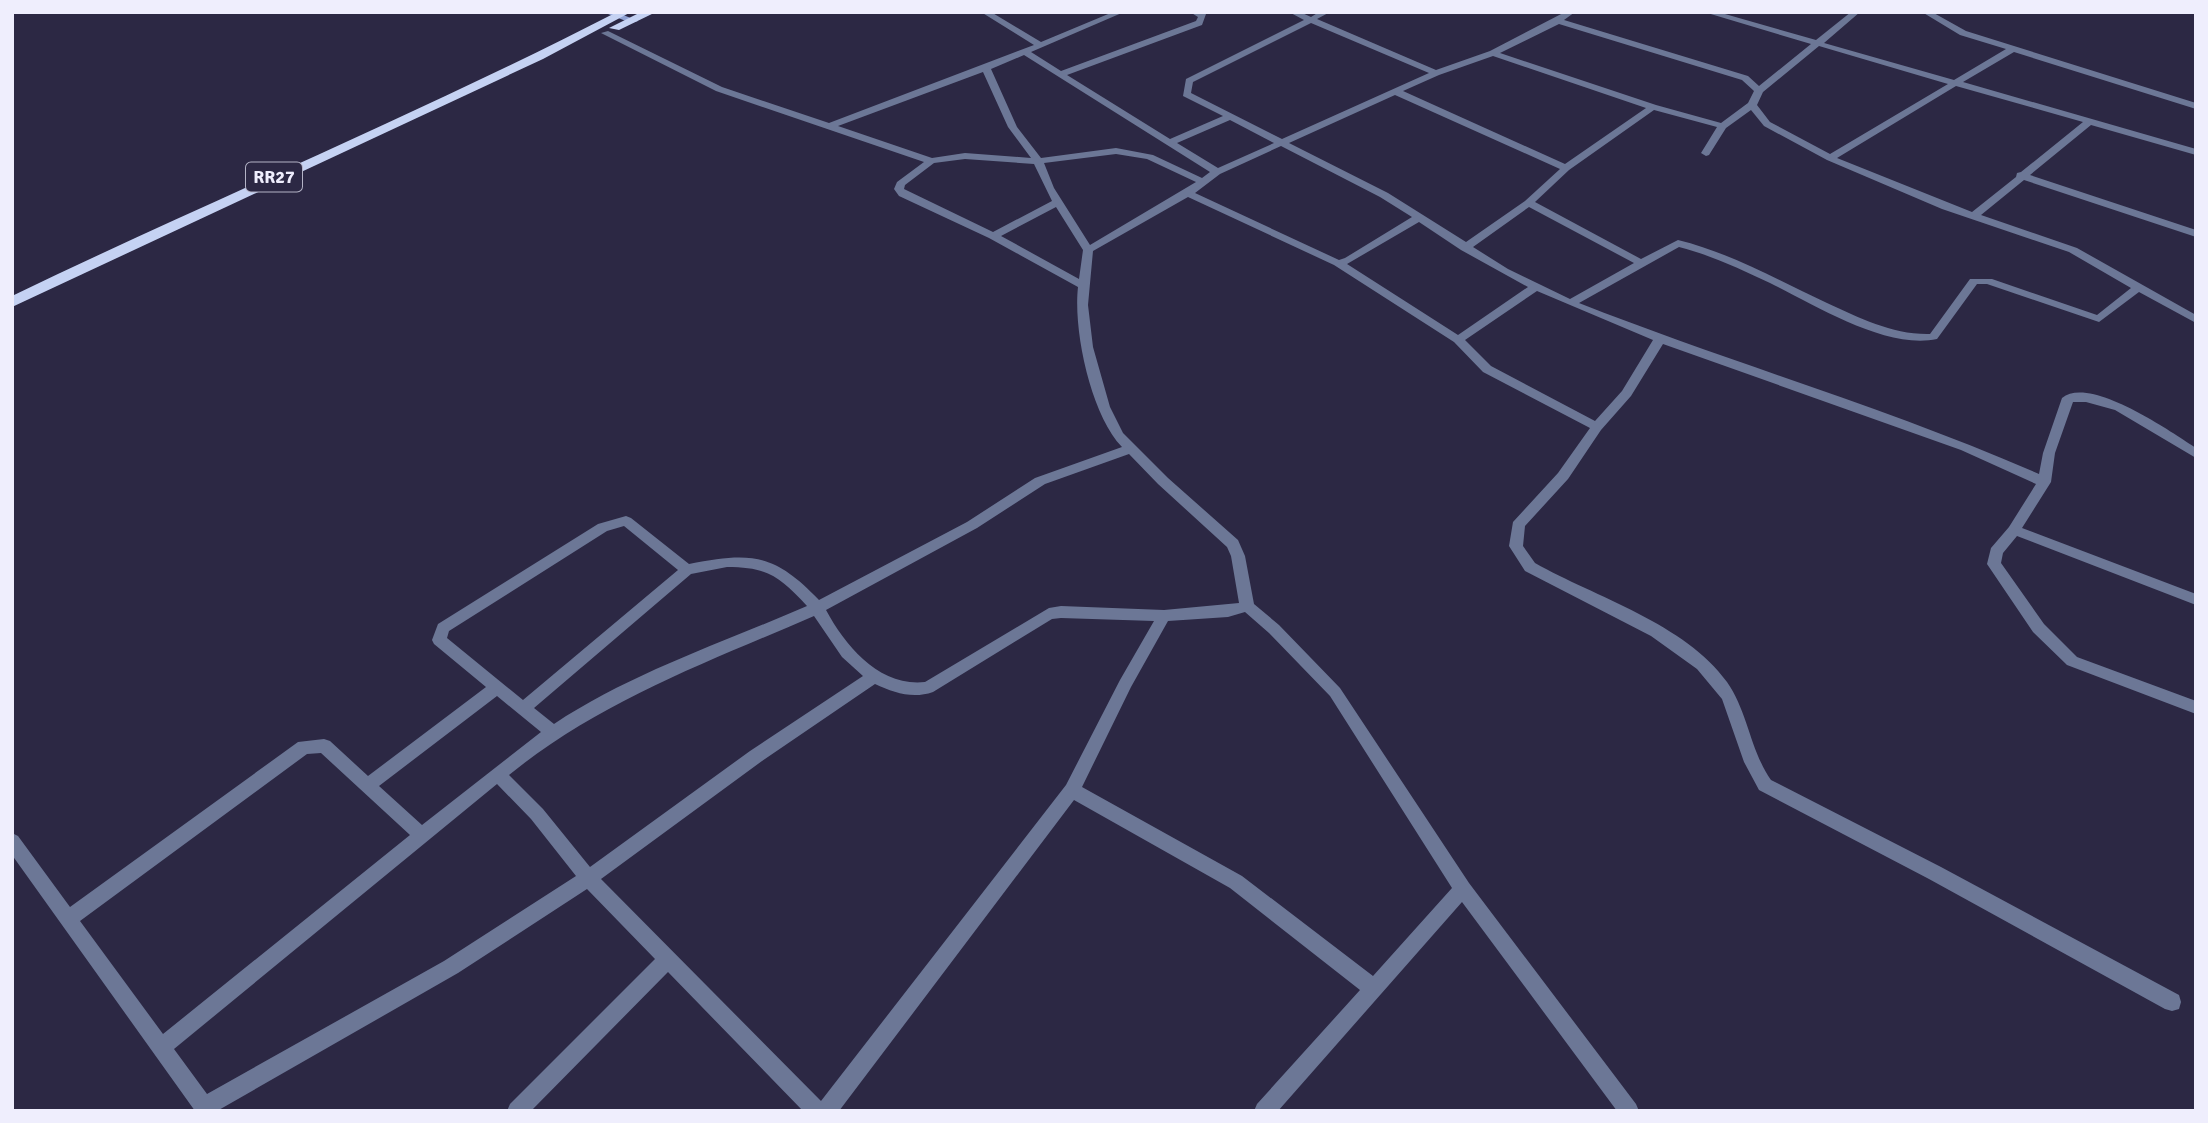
<svg xmlns="http://www.w3.org/2000/svg" width="2208" height="1123" font-family="Signika,sans-serif">
<style>
.lines{fill:none;stroke-linecap:round;stroke-linejoin:round}
.minor{fill:#6c7796;fill-rule:evenodd}
.secondary{fill:#8fa1d3;fill-rule:evenodd}
.trunk{fill:#c5d2f3;fill-rule:evenodd}
.labels{text-anchor:middle;dominant-baseline:central;stroke-width:5;stroke-linejoin:round;paint-order:stroke}
.shield{fill:#2c2844;stroke:#b4b3c6;stroke-width:2}
.shield-label{font-size:18px;font-weight:bold;fill:#efeefd}
</style>
<rect width="100%" height="100%" fill="#2c2844"/>
<g class="lines">
<path class="minor" d="M981 12H991L1041 42 1113 12H1124L1031 52 1061 71 1196 21 1198 17 1190 12 1206 14 1202 25 1067 75 1170 139 1223 116 1183 96 1186 79 1304 20 1289 12H1300L1311 17 1319 12H1330L1317 19 1436 70 1490 51 1565 12H1575L1564 20 1748 76 1759 86 1811 44 1704 12H1718L1816 40 1851 12H1860L1824 43 1954 80 2006 49 1960 35 1922 12H1932L1966 31 2196 103V109L2014 52 1963 82 2196 149V155L2091 125 2030 175 2196 230V237L2024 180 1981 215 2077 248 2196 315V323L2139 292 2099 322 1987 284H1977L1937 339C1886 350 1815 305 1770 283 1740 269 1711 255 1679 247L1579 303C1731 363 1889 408 2039 474L2043 453 2062 398C2090 375 2171 432 2196 448V458L2115 410 2086 402H2073L2055 453 2051 482 2022 528 2196 594V605L2017 536 2003 553 2001 563 2044 624 2077 657 2196 701V714L2067 665 2033 632 1987 564 1991 548 2009 527 2036 484 1961 450 1663 344 1631 396 1601 430 1568 479 1525 526 1523 546 1535 563C1595 597 1686 624 1727 682 1748 712 1750 750 1771 780L1941 867 2179 995 2181 1002 2179 1009 2172 1011 2165 1009 1929 879 1759 790 1744 762 1722 699 1697 669 1651 636 1525 571 1509 546 1513 522 1558 473 1590 428 1483 372 1454 342 1334 265 1188 197 1093 251 1088 305 1093 347 1110 407 1123 433 1168 478 1238 540 1245 556 1254 604 1279 625 1340 688 1469 883 1636 1104 1639 1111H1617L1462 902 1278 1111H1254L1257 1104 1360 990 1230 888 1074 800 839 1111H803L668 972 531 1111H507L510 1104 655 959 587 889 458 973 217 1111H195L12 855V833L18 836 70 907 298 742 324 739 330 741 368 776 486 687 434 644 432 640 438 624 598 524 626 516 631 518 689 564C751 552 774 553 819 600L967 522 1035 478 1122 447C1091 415 1073 331 1078 287L989 238 899 196 894 189 897 182 924 162 716 91 601 33 608 31 722 87 829 123 1034 45ZM1311 23 1429 73 1282 139 1191 93 1193 82ZM1559 24 1742 80 1754 91 1748 103 1721 123 1656 105 1500 53ZM1819 46 1948 84 1830 154 1770 122 1757 105 1763 92ZM1024 55 1210 172 1202 178 1153 155 1116 148 1041 158 1017 127 991 69ZM1493 56 1646 108 1565 164 1403 91 1439 75ZM983 72 1008 127 1031 158 965 153 932 158 838 126ZM1956 86 2083 122 2021 172 2017 173 2016 177 1972 212 1837 158ZM1395 95 1560 169 1525 201 1466 242 1388 193 1289 143ZM1654 110 1717 127 1701 153 1706 156 1709 155 1726 128 1751 110 1764 126 1827 160 1942 209 2069 252 2131 288 2097 315 1992 279H1970L1930 334C1893 335 1860 318 1827 303 1778 280 1731 253 1678 240L1641 259 1535 202 1569 170ZM1230 120 1274 143 1218 168 1177 143ZM1281 146 1380 197 1412 217 1345 258 1339 260 1195 193 1220 174ZM1116 154 1147 159 1196 182 1090 245 1054 188 1044 163ZM965 159 1034 164 1052 201 993 232 904 189 905 185 934 163ZM1056 207 1083 250 1079 279 1001 236ZM1529 207 1634 263 1570 299 1508 269 1473 247ZM1419 222 1461 250 1528 287 1458 335 1347 264ZM1537 291 1653 340 1622 391 1595 421 1491 366 1465 340ZM1129 454 1158 484 1227 547 1231 556 1239 603 1164 610 1061 606 1049 608 925 682C880 687 846 647 826 610L977 528 1045 484ZM624 526 678 570 523 700 447 638 449 631 607 531ZM727 567C768 567 780 577 807 606 722 643 631 673 554 724L534 708 691 574ZM1245 612 1269 633 1330 696 1452 888 1373 976 1242 876 1082 787 1131 687 1168 621 1228 617ZM814 616 842 657 863 676 750 751 590 867 543 809 509 775C600 701 708 662 814 616ZM1061 618 1154 621 1120 680 1066 785 821 1101 601 879 762 761 875 684C894 693 913 699 933 692L1052 619ZM497 696 541 732 422 825 379 786ZM321 753 410 835 163 1034 80 921 307 754ZM497 784 531 819 576 876 444 961 207 1094 174 1049Z"/>
<path class="secondary" d="M603 12H616L638 21 631 23Z"/>
<path class="trunk" d="M617 12H631L543 59 12 307V296C213 199 419 114 617 12Z
M641 12H656L619 30 609 28Z"/>
</g>
<g class="labels">
<rect class="shield" x="246" y="162.5" width="56" height="29" rx="5"/>
<g class="shield-label">
<text x="274" y="177">RR27</text>
</g>
</g>
<rect width="2208" height="1123" fill="none" stroke="#efeefd" stroke-width="28"/>
</svg>
